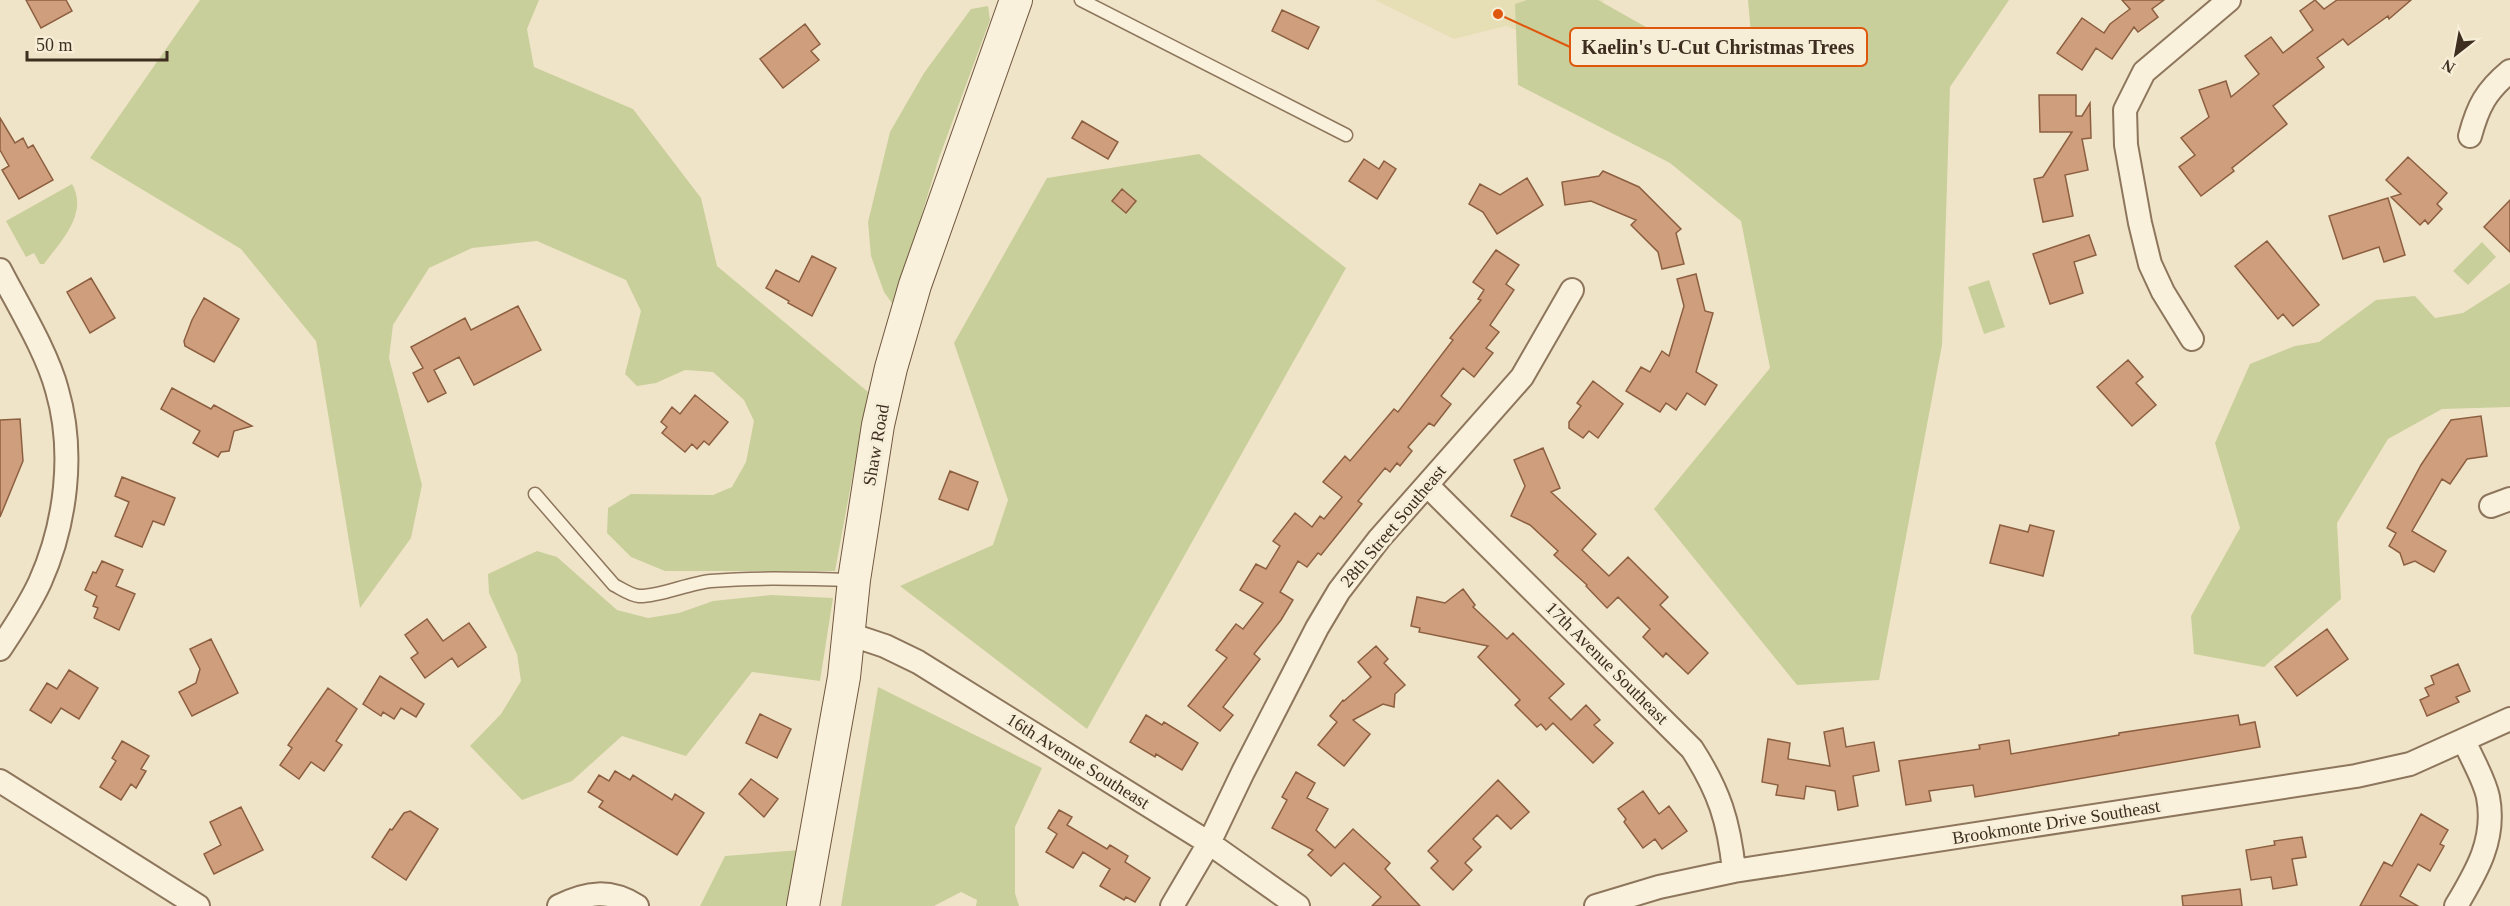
<svg xmlns="http://www.w3.org/2000/svg" width="2510" height="906" font-family="'Times New Roman',serif">
<style>
.farmland{fill:#e6deb5}
.green{fill:#c9cf9b}
.building{fill:#cf9f7d;stroke:#8d5f41;stroke-width:1.5}
.lines{fill:none;stroke-linecap:round;stroke-linejoin:round}
.lane-casing{stroke:#8d765c;stroke-width:15}
.street-casing{stroke:#8d765c;stroke-width:26}
.secondary-casing{stroke:#6f573f;stroke-width:34}
.lane{stroke:#faf1dc;stroke-width:12}
.street{stroke:#faf1dc;stroke-width:22}
.secondary{stroke:#faf1dc;stroke-width:32}
.labels{text-anchor:middle;dominant-baseline:central;stroke-width:6;stroke-linejoin:round;paint-order:stroke}
.street-label{font-size:18px;fill:#3d2e20;stroke:#f7eed8}
.leader{fill:none;stroke:#df570d;stroke-width:2}
.callout-dot{fill:#df570d;stroke:#f7eed8;stroke-width:2}
.callout{fill:#f7eed8;stroke:#df570d;stroke-width:2}
.callout-label{font-size:20px;text-anchor:middle;font-weight:bold;fill:#3d2e20}
</style>
<rect width="100%" height="100%" fill="#f0e4c8"/>
<path class="farmland" d="M1375 0H1604L1571 51 1506 26 1454 39Z"/>
<path class="green" d="M200 0H539L527 29 534 67 633 109 701 198 717 266 868 392 835 571H665L631 557 607 533 608 508 631 494 713 495 732 487 746 462 754 421 744 400 713 372 685 370 656 383 637 386 625 374 641 311 626 280 537 241 472 248 429 268 393 325 389 358 422 485 411 538 360 608 316 341 241 249 90 158Z
M1527 0H1598L1710 63 1752 46 1748 0H2009L1950 87 1942 345 1879 680 1797 685 1654 509 1770 368 1741 221 1670 163 1518 85 1515 4Z
M988 6 990 20 939 158 894 306 884 292 871 256 868 222 890 132 924 73 971 9Z
M1199 154 1346 268 1087 729 900 586 993 545 1008 500 954 343 1047 178Z
M72 184C89 214 60 242 44 264H40L34 253 26 257 6 221Z
M2482 242 2496 257 2468 285 2453 271Z
M1989 280 2005 327 1984 334 1968 287Z
M2510 283V407L2442 409 2388 439 2337 523 2341 599 2264 667 2194 654 2191 616 2240 528 2215 443 2250 364 2295 346 2319 342 2376 300 2415 296 2435 318 2463 313Z
M537 551 557 557 617 610 648 618 679 613 713 601 771 595 833 598 820 681 752 672 686 756 622 736 572 781 522 800 470 746 501 714 521 681 517 654 489 593 488 574Z
M878 687 1042 768 1015 827V893L1019 906H976L977 900 961 892 934 906H841Z
M800 850 787 906H700L725 856Z"/>
<path class="building" d="M26 0H66L72 11 41 28Z
M2122 0H2164L2152 9 2158 17 2138 32 2134 27 2112 59 2096 48 2082 70 2057 53 2082 18 2104 33 2110 24 2130 9Z
M2315 0 2324 9 2337 0H2411L2389 19 2388 16 2348 45 2343 39 2317 58 2324 67 2273 106 2287 124 2232 168 2234 171 2201 196 2179 167 2195 155 2181 138 2209 117 2199 90 2226 81 2231 97 2259 74 2245 56 2271 37 2283 53 2313 30 2300 11Z
M1282 10 1319 27 1308 49 1272 31Z
M805 24 820 44 811 51 819 60 783 88 760 59Z
M2039 95H2076V116H2082L2090 103 2091 138 2082 139 2088 170 2065 175 2073 216 2043 222 2034 179 2043 177 2072 132H2040Z
M0 118 15 143 23 138 28 148 33 145 53 180 19 199 2 170 9 166 0 150Z
M1082 121 1118 142 1108 159 1072 138Z
M2408 157 2447 193 2437 204 2442 209 2428 224 2425 220 2420 225 2391 197 2401 194 2386 180Z
M1364 159 1379 169 1384 161 1396 169 1377 199 1349 181Z
M1603 171 1639 187 1681 229 1676 233 1684 264 1662 269 1658 252 1631 225 1636 220 1591 201 1565 205 1562 182 1599 176Z
M1527 178 1543 205 1497 234 1483 212 1469 204 1480 184 1500 195Z
M1122 189 1136 201 1126 213 1112 201Z
M2388 198 2405 255 2384 262 2379 247 2343 259 2329 216Z
M2510 200V252L2484 227Z
M2089 235 2096 255 2074 262 2083 293 2050 304 2033 254Z
M2267 241 2319 305 2293 326 2283 314 2278 319 2235 266Z
M1496 250 1519 265 1506 284 1514 290 1490 325 1499 332 1486 348 1493 353 1474 377 1463 368 1441 396 1451 404 1434 426 1429 423 1408 447 1412 451 1400 466 1397 463 1390 472 1385 468 1358 501 1362 504 1321 555 1318 553 1307 567 1298 561 1280 592 1293 600 1281 620 1254 654 1260 659 1223 707 1233 715 1220 731 1188 706 1227 658 1216 650 1236 624 1243 629 1263 603 1240 590 1256 564 1266 569 1280 546 1273 541 1295 513 1312 527 1320 516 1324 519 1342 497 1323 482 1345 456 1350 461 1394 409 1398 412 1453 340 1450 338 1481 300 1478 299 1484 290 1473 282Z
M812 256 836 268 812 316 788 303 789 301 766 288 776 270 799 282Z
M1696 274 1705 311 1713 313 1696 372 1717 385 1705 405 1687 393 1676 410 1666 403 1660 412 1626 391 1641 367 1650 372 1662 351 1669 356 1684 306 1677 279Z
M91 278 115 318 90 333 67 292Z
M204 298 239 319 214 362 185 346 184 341 192 320Z
M518 306 541 350 474 385 459 357 434 370 446 393 428 402 413 373 423 368 411 347 465 318 471 330Z
M2128 360 2143 377 2136 383 2156 405 2132 426 2097 387Z
M1593 381 1623 404 1598 438 1589 431 1583 438 1569 428V422L1581 406 1577 403Z
M172 388 211 409 214 405 252 426 234 431 229 451 221 452 218 457 193 443 200 431 161 409Z
M695 395 728 422 709 445 704 441 697 449 692 444 685 452 662 433 667 427 661 422 672 407 680 414Z
M2481 416 2487 456 2467 459 2450 484 2442 479 2412 531 2446 551 2434 572 2415 561 2404 565 2400 553 2389 546 2396 533 2387 528 2421 465 2451 420Z
M20 419 23 461 0 517V420Z
M1543 448 1560 488 1551 492 1596 534 1582 550 1609 576 1628 557 1668 597 1660 605 1708 653 1688 674 1666 653 1663 657 1643 637 1650 629 1618 597 1607 608 1586 586 1587 585 1554 555 1558 551 1530 525 1511 516 1525 486 1514 460Z
M950 471 978 482 968 510 939 499Z
M122 477 175 498 164 525 153 521 142 547 115 536 129 502 115 496Z
M2000 525 2028 532 2030 525 2054 531 2043 576 1990 563Z
M102 561 123 570 116 586 135 594 119 630 94 618 98 608 93 606 97 596 85 590 93 572 96 573Z
M1463 589 1475 605 1473 607 1507 639 1513 633 1564 684 1549 698 1571 720 1586 705 1600 720 1594 725 1613 743 1593 763 1553 723 1546 730 1541 724 1537 727 1515 705 1520 700 1478 657 1488 646 1419 632 1420 628 1411 626 1417 597 1445 603Z
M427 619 443 641 469 623 486 647 458 667 452 658 425 678 411 658 418 653 405 635Z
M2327 629 2348 659 2297 696 2275 667Z
M211 639 238 693 192 716 179 692 196 683 200 669 190 649Z
M1376 646 1388 659 1384 663 1405 685 1395 694 1394 707 1383 704 1353 720 1370 734 1344 766 1318 745 1337 722 1330 716 1343 700 1344 701 1371 677 1358 662Z
M2458 664 2470 691 2456 697 2459 702 2427 716 2420 700 2429 696 2425 688 2434 684 2431 676Z
M69 670 98 688 79 719 61 708 51 723 30 710 47 683 57 689Z
M380 676 424 704 416 717 401 708 394 719 383 712 381 716 363 704Z
M328 688 357 709 336 741 342 745 324 771 311 762 299 779 280 765 292 748 288 745Z
M760 714 791 729 777 758 746 743Z
M1146 715 1162 725 1164 722 1198 743 1182 770 1156 754 1155 757 1130 742Z
M2238 715 2240 725 2255 722 2260 747 1975 797 1973 785 1929 791 1931 801 1906 805 1899 761 1980 749 1979 745 2009 740 2011 754 2119 735V733Z
M1843 728 1846 747 1874 742 1879 771 1853 776 1858 806 1838 810 1835 791 1806 786 1804 799 1776 795 1778 785 1762 782 1768 739 1790 743 1788 759 1830 766 1824 732Z
M122 741 149 756 141 769 146 771 136 788 131 784 121 800 100 787 116 761 112 758Z
M615 771 630 780 633 775 672 800 675 794 704 813 677 855 599 807 603 801 588 792 599 775 609 781Z
M1296 772 1315 783 1307 798 1328 809 1316 830 1335 848 1353 829 1390 863 1385 869 1420 906H1372L1381 897 1344 863 1331 876 1308 855 1313 850 1272 828 1287 800 1282 797Z
M751 779 778 799 764 817 739 794Z
M1498 780 1529 812 1511 829 1497 815 1473 839 1481 847 1465 863 1472 870 1453 890 1431 868 1438 861 1428 851Z
M1643 791 1659 814 1669 806 1687 831 1662 849 1655 839 1643 848 1624 822 1626 819 1618 809Z
M241 807 263 850 214 874 204 854 221 845 210 822Z
M1059 810 1072 817 1067 825 1107 849 1110 845 1128 856 1125 862 1150 878 1135 902 1126 897 1124 900 1100 886 1110 869 1083 852 1073 868 1046 852 1057 834 1048 828Z
M410 811 438 829 406 880 372 857 390 829 392 830 404 813Z
M2421 814 2448 830 2440 844 2444 846 2430 871 2418 864 2400 896 2418 906H2360L2384 862 2392 866Z
M2302 837 2306 857 2292 859 2297 885 2273 889 2271 877 2251 880 2246 850 2275 845 2274 841Z
M2240 889 2242 906H2183L2182 896Z"/>
<g class="lines">
<g class="lane-casing">
<path id="lane" d="M1081 0 1346 135
M535 494 614 585C622 589 630 595 639 596 658 597 689 583 711 581 758 577 806 579 853 580"/>
</g>
<g class="street-casing">
<path id="street" d="M2470 136C2478 106 2486 91 2510 71
M0 270C18 305 47 352 57 390 75 452 66 524 40 582 29 606 14 628 0 649
M2192 339 2163 292 2150 264 2140 223 2126 145 2125 110 2144 72 2229 0
M1428 486 1692 749C1719 791 1729 821 1734 871
M2491 506 2510 499
M849 634 885 646 918 662 1209 843 1298 906
M0 781 198 906
M559 906C587 892 610 889 637 906
M1172 906 1209 843 1243 772 1317 628 1339 591 1379 539 1522 377 1572 290
M1596 906 1659 887 1734 871 2356 776 2410 764 2510 719
M2456 906C2477 871 2496 839 2488 797 2484 778 2471 758 2464 740"/>
</g>
<g class="secondary-casing">
<path id="secondary" d="M803 906 844 677 854 580 878 425 891 368 915 285 1016 0"/>
</g>
<use href="#lane" class="lane"/>
<use href="#street" class="street"/>
<use href="#secondary" class="secondary"/>
</g>
<g class="labels">
<g class="street-label">
<text transform="translate(876 445) rotate(-80)">Shaw Road</text>
<text transform="translate(1393 526) rotate(-50)">28th Street Southeast</text>
<text transform="translate(1607 663) rotate(45)">17th Avenue Southeast</text>
<text transform="translate(1078 761) rotate(32)">16th Avenue Southeast</text>
<text transform="translate(2056 822) rotate(-9)">Brookmonte Drive Southeast</text>
</g>
</g>
<path class="leader" d="M1498 14L1570 47"/>
<circle class="callout-dot" cx="1498" cy="14" r="6"/>
<rect class="callout" x="1570" y="28" width="297" height="38" rx="6"/>
<g class="callout-label">
<text x="1718" y="54">Kaelin's U-Cut Christmas Trees</text>
</g>
<g transform="translate(2456 54) rotate(211)" stroke="#f7eed8" stroke-width="4.5" paint-order="stroke">
<path d="M0-4.5L10 22L0 15L-10 22Z" fill="#3d2e20"/>
<text y="-9" font-size="16" font-weight="bold" text-anchor="middle" fill="#3d2e20">N</text>
</g>
<path d="M27 51v9h140v-9" fill="none" stroke="#3d2e20" stroke-width="3"/>
<text x="36" y="51" font-size="18" fill="#3d2e20" stroke="#f7eed8" stroke-width="4.5" paint-order="stroke">50 m</text>
</svg>
